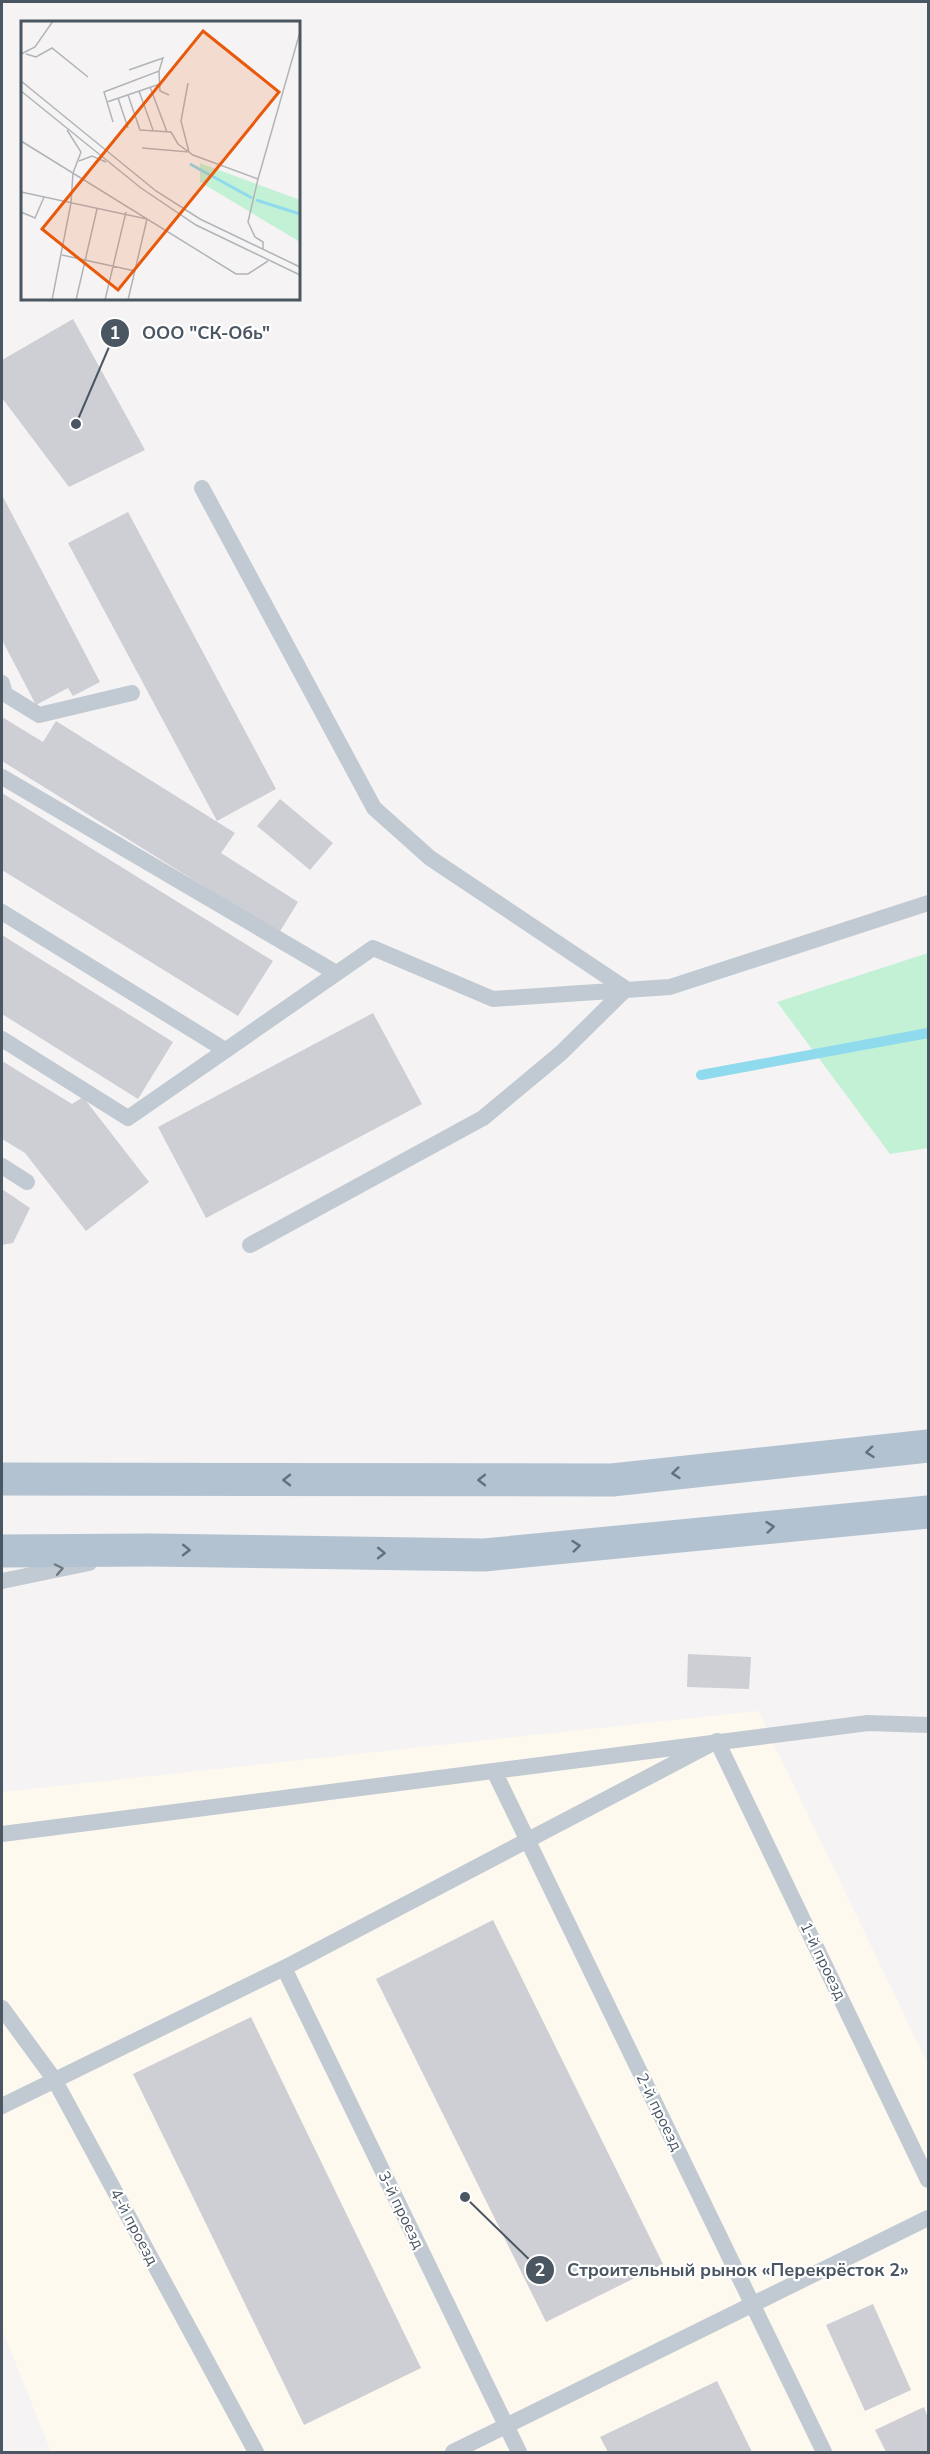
<svg xmlns="http://www.w3.org/2000/svg" width="930" height="2454" font-family="'Nunito Sans',sans-serif">
<style>
.commercial{fill:#fdf9ef}
.green{fill:#c3f1d5}
.lines{fill:none;stroke-linecap:round;stroke-linejoin:round}
.stream{stroke:#90daee;stroke-width:10}
.building{fill:#cdcfd5}
.service{stroke:#c1cad2;stroke-width:16}
.primary{stroke:#b3c2d1;stroke-width:33}
.oneway{stroke:#64717d}
.oneway2{stroke:#6e7983}
.labels{text-anchor:middle;dominant-baseline:central;stroke-width:4.5;stroke-linejoin:round;paint-order:stroke}
.street-label{font-size:16px;fill:#4a5661;stroke:#fff}
.inset-river{fill:none;stroke:#90daee;stroke-width:3}
.inset-road{fill:none;stroke:#b1b4b9;stroke-width:1.5}
.view{fill:#e8590c;fill-opacity:0.15;stroke:#e8590c;stroke-width:3}
.inset-edge{fill:none;stroke:#4a5661;stroke-width:3}
.leader{fill:none;stroke:#4a5661;stroke-width:2}
.callout-dot{fill:#4a5661;stroke:#fff;stroke-width:2}
.mark-label{font-size:18px;text-anchor:middle;font-weight:bold;fill:#fff}
.callout-label{font-size:18px;text-anchor:middle;font-weight:bold;fill:#4a5661;stroke:#fff;stroke-width:4.5;stroke-linejoin:round;paint-order:stroke}
</style>
<rect width="100%" height="100%" fill="#f5f3f3"/>
<path class="commercial" d="M758 1711 928 2064V2452H51L2 2329V1792Z"/>
<path class="green" d="M928 953V1148L890 1154 777 1002Z"/>
<g class="lines">
<path class="stream" d="M701 1075 928 1033"/>
</g>
<path class="building" d="M73 319 145 450 69 487 2 398V360Z
M2 495 100 682 73 696 68 688 36 705 2 640Z
M128 512 276 789 217 821 68 543Z
M2 717 43 742 56 721 235 833 221 853 298 902 279 933 2 761Z
M2 793 273 961 238 1016 2 870Z
M280 799 333 843 310 870 257 826Z
M2 935 173 1042 138 1099 2 1014Z
M373 1013 422 1104 206 1218 158 1127Z
M2 1061 72 1104 83 1097 149 1182 86 1231 25 1153 2 1139Z
M2 1189 30 1208 13 1243 2 1245Z
M688 1654 751 1657 749 1689 687 1687Z
M493 1920 663 2264 546 2322 376 1979Z
M251 2017 421 2368 304 2425 133 2074Z
M873 2304 911 2390 865 2411 826 2325Z
M717 2381 752 2452H608L600 2437Z
M924 2407 928 2418V2452H886L875 2430Z"/>
<g class="lines">
<path class="service" d="M202 488 374 808 430 858 626 989 561 1053 483 1118 250 1245
M2 683 5 694 39 715 132 693
M2 777 336 973
M2 912 225 1050
M2 1039 128 1118 373 948 493 999 670 987 928 903
M2 1166 27 1182
M2 1581 89 1563
M494 1771 824 2452
M2 1834 868 1723 928 1725
M284 1968 519 2452
M2 2008 54 2079 256 2452
M2 2106 284 1968 717 1741 928 2180
M453 2452 928 2218"/>
<path class="primary" d="M2 1479 612 1480 928 1446
M2 1551 150 1550 484 1555 928 1512"/>
</g>
<defs><path id="oneway-chevron" d="M-2-3.5L2.5 0L-2 3.5" fill="none" stroke-width="1.6" stroke-linecap="round" stroke-linejoin="round" transform="scale(1.5)"/></defs>
<g class="oneway">
<use href="#oneway-chevron" transform="translate(870 1452) rotate(174)"/>
<use href="#oneway-chevron" transform="translate(676 1473) rotate(174)"/>
<use href="#oneway-chevron" transform="translate(287 1480) rotate(-180)"/>
<use href="#oneway-chevron" transform="translate(482 1480) rotate(-180)"/>
<use href="#oneway-chevron" transform="translate(770 1527) rotate(-6)"/>
<use href="#oneway-chevron" transform="translate(576 1546) rotate(-6)"/>
<use href="#oneway-chevron" transform="translate(186 1550) rotate(1)"/>
<use href="#oneway-chevron" transform="translate(381 1553) rotate(1)"/>
</g>
<use class="oneway2" href="#oneway-chevron" transform="translate(59 1569) rotate(-12)"/>
<g class="labels">
<g class="street-label">
<text transform="translate(823 1961) rotate(64)">1-й проезд</text>
<text transform="translate(659 2112) rotate(64)">2-й проезд</text>
<text transform="translate(401 2210) rotate(64)">3-й проезд</text>
<text transform="translate(134 2227) rotate(62)">4-й проезд</text>
</g>
</g>
<g transform="translate(21 21)">
<rect width="279" height="279" fill="#f5f3f3"/>
<path d="M179 142 279 179V221L179 161Z" fill="#c3f1d5"/>
<path class="inset-river" d="M169 143 231 177M235 179 279 193"/>
<path class="inset-road" d="M0 33 14 26 32 0M5 33 15 36 31 27 67 56M108 49 142 37 138 50M0 60 135 170 179 198 279 246M129 66 146 111M0 70 120 167 175 204 279 254M118 70 132 109M107 74 119 109 150 111 157 123 172 134 237 158 227 201 234 216 242 221V228M97 77 107 107M86 81 139 63M92 101 83 71 138 50 139 70 148 74M0 120 215 253H227L247 240M121 127 168 131 160 100 167 62M58 140 71 135 85 141M237 158 279 11M0 171 126 198 107 279M0 191 14 197 23 176M41 234 114 250M31 279 50 182 52 152 60 131 46 109M55 279 76 188M84 279 105 191"/>
<path class="view" d="M182 10 258 71 97 269 21 208Z"/>
<rect width="279" height="279" class="inset-edge"/>
</g>
<path class="leader" d="M76 424L115 333M465 2197L540 2270"/>
<g class="callout-dot">
<circle cx="76" cy="424" r="6"/>
<circle cx="465" cy="2197" r="6"/>
<circle cx="115" cy="333" r="15"/>
<circle cx="540" cy="2270" r="15"/>
</g>
<g class="mark-label">
<text x="115" y="339">1</text>
<text x="540" y="2276">2</text>
</g>
<g class="callout-label">
<text x="206" y="339">ООО "СК-Обь"</text>
<text x="738" y="2276">Строительный рынок «Перекрёсток 2»</text>
</g>
<rect width="930" height="2454" fill="none" stroke="#4a5661" stroke-width="6"/>
</svg>
